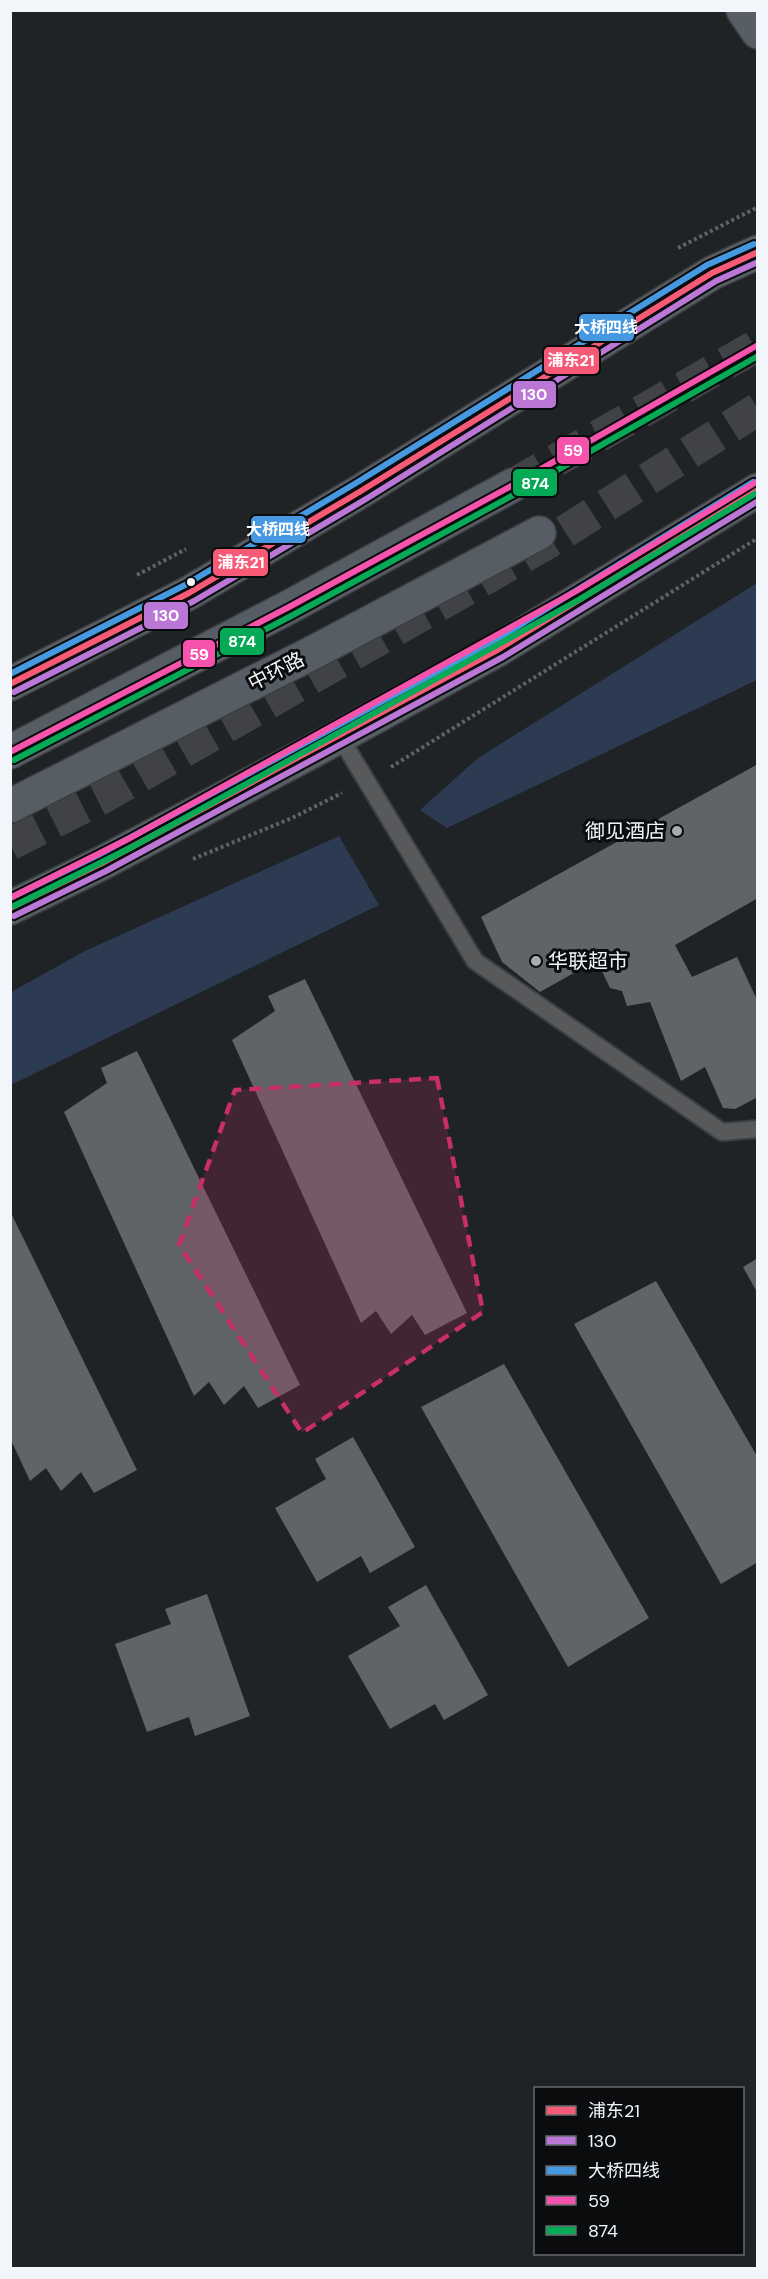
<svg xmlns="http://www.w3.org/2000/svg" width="768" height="2279" font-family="'DM Sans','Noto Sans SC',sans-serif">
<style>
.green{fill:#2c3b52}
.building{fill:#616466}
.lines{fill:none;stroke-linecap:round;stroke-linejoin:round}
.trunk-tunnel{stroke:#404246;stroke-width:33;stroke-dasharray:33 16;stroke-linecap:butt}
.service-casing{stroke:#3c3e41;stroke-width:20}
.primary-casing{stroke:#3c3e41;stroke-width:36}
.trunk-casing{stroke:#3c3e41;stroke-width:36}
.path{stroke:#606264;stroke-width:4;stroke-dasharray:3 3;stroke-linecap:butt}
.service{stroke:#57595b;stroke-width:16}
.primary{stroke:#585e65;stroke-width:33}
.trunk{stroke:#575d65;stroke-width:33}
.bus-1-casing{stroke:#0a0c0e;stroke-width:10}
.bus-2-casing{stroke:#0a0c0e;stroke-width:10}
.bus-3-casing{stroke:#0a0c0e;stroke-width:10}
.bus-4-casing{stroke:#0a0c0e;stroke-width:10}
.bus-5-casing{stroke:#0a0c0e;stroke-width:10}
.bus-1{stroke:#f75a77;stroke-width:6}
.bus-2{stroke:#ba77d6;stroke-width:6}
.bus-3{stroke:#4699e1;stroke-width:6}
.bus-4{stroke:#f653ac;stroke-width:6}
.bus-5{stroke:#06aa56;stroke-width:6}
.marked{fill:#c72e6b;fill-opacity:0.2;stroke:#c72e6b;stroke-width:4.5;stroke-dasharray:12 8;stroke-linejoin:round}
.bus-dot{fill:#f2f5f9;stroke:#0a0c0e;stroke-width:2}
.poi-dot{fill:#a8acaf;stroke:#0a0c0e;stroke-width:2}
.labels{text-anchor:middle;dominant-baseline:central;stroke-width:6;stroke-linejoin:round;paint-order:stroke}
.street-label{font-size:20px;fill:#f2f5f9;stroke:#0a0c0e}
.poi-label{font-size:20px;fill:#f2f5f9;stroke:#0a0c0e;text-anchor:end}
.line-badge{stroke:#0a0c0e;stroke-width:2}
.badge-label{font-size:16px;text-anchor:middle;font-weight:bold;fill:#fff}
</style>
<rect width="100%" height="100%" fill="#202326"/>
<path class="green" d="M757 583V680L447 828 420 810 478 758Z
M339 836 379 905 11 1085V992L85 951Z"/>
<path class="building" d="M758 764V898L675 945 692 977 737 957 758 1002V1097L735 1109 723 1108 705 1067 681 1081 650 1002 627 1006 622 991 610 988 599 965 581 969 540 992 502 962 481 917Z
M305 979 467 1313 425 1335 412 1315 391 1334 376 1311 361 1323 232 1040 275 1011 268 996Z
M137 1051 300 1385 258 1408 244 1386 224 1405 209 1382 194 1396 64 1112 107 1083 101 1068Z
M10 1211 137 1470 94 1493 81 1472 61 1491 46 1468 30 1481 10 1438Z
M758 1258V1294L743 1267Z
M656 1281 758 1458V1562L721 1584 574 1324Z
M504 1364 649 1618 568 1667 421 1407Z
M353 1437 415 1547 370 1573 361 1556 317 1582 275 1508 326 1479 315 1459Z
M426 1585 488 1695 444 1720 435 1704 390 1729 348 1656 400 1626 388 1607Z
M207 1594 250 1716 195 1736 189 1717 147 1732 115 1644 171 1624 165 1609Z"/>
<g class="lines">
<path class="trunk-tunnel" d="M513 485 758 345
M10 844 105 796 547 543 758 409"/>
<g class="service-casing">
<path id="service" d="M340 737 475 961 722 1132 758 1129"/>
</g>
<g class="primary-casing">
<path id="primary" d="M743 10 758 32
M10 684 189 593 361 491 712 273 758 252
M10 908 102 863 320 747 499 649 758 490"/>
</g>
<g class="trunk-casing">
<path id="trunk" d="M10 752 289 607 513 485
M10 806 312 653 539 533"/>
</g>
<path class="path" d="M678 248 758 207
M137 575 186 549
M391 767 758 538
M193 859 292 818 342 793"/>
<use href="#service" class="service"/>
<use href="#primary" class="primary"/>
<use href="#trunk" class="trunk"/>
<g class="bus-1-casing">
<path id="bus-1" d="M10 684 189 593 361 491 712 273 758 252
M10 908 102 863 499 649 758 490"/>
</g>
<g class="bus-2-casing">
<path id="bus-2" d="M14 692 194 601 366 499 716 281 758 262
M14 916 106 871 503 657 758 501"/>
</g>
<g class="bus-3-casing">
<path id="bus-3" d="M10 674 185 585 356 483 707 265 754 244
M10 898 98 855 494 641 753 482"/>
</g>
<g class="bus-4-casing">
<path id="bus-4" d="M10 752 289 607 513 485 758 345
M10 898 130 838 578 590 758 481"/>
</g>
<g class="bus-5-casing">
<path id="bus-5" d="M14 760 293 615 517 493 758 356
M14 906 134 846 582 598 758 492"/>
</g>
<use href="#bus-1" class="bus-1"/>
<use href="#bus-2" class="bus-2"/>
<use href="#bus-3" class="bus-3"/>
<use href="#bus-4" class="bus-4"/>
<use href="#bus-5" class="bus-5"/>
</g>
<path class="marked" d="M437 1078 483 1312 302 1433 179 1245 235 1090Z"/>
<circle class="bus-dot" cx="191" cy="582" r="5"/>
<g class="poi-dot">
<circle cx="677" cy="831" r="6"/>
<circle cx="536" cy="961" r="6"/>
</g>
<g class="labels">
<g class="street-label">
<text transform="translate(276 671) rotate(-27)">中环路</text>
</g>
<g class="poi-label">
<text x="665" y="831">御见酒店</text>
<text x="548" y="961" text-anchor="start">华联超市</text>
</g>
</g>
<g class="line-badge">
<rect x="578" y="313" width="57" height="29" rx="6" fill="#4699e1"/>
<rect x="543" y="346" width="57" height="29" rx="6" fill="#f75a77"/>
<rect x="512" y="380" width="45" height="29" rx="6" fill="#ba77d6"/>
<rect x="556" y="436" width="34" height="29" rx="6" fill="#f653ac"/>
<rect x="512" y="468" width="46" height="29" rx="6" fill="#06aa56"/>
<rect x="250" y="515" width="57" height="29" rx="6" fill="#4699e1"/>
<rect x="212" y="548" width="57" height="29" rx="6" fill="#f75a77"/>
<rect x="143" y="601" width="46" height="29" rx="6" fill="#ba77d6"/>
<rect x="219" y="627" width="46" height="29" rx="6" fill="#06aa56"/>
<rect x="182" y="639" width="34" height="29" rx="6" fill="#f653ac"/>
</g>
<g class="badge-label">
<text x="606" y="333">大桥四线</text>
<text x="571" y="366">浦东21</text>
<text x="534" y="400">130</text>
<text x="573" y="456">59</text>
<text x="535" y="489">874</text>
<text x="278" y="535">大桥四线</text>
<text x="241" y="568">浦东21</text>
<text x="166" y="621">130</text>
<text x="242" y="647">874</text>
<text x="199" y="660">59</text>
</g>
<rect width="768" height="2279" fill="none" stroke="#f2f5f9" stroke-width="24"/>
<rect x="534" y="2087" width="210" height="168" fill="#0a0c0e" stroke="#67696c" stroke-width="1.5"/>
<rect x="546" y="2106" width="30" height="9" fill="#f75a77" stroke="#67696c" stroke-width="1.5"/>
<text x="588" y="2117" font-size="18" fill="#f2f5f9">浦东21</text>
<rect x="546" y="2136" width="30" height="9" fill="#ba77d6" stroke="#67696c" stroke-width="1.5"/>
<text x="588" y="2147" font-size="18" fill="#f2f5f9">130</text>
<rect x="546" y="2166" width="30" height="9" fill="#4699e1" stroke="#67696c" stroke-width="1.5"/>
<text x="588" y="2177" font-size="18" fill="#f2f5f9">大桥四线</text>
<rect x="546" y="2196" width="30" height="9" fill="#f653ac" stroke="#67696c" stroke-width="1.5"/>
<text x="588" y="2207" font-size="18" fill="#f2f5f9">59</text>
<rect x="546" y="2226" width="30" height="9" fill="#06aa56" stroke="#67696c" stroke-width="1.5"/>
<text x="588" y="2237" font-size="18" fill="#f2f5f9">874</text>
</svg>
